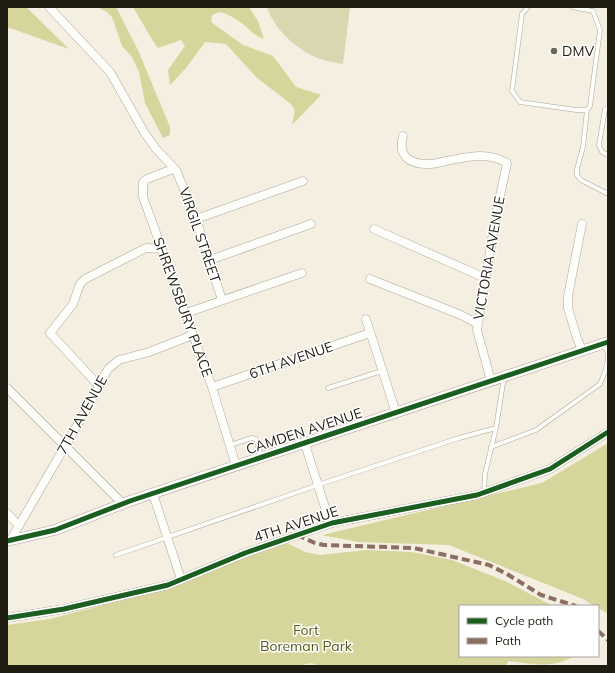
<svg xmlns="http://www.w3.org/2000/svg" width="615" height="673" font-family="Mulish,sans-serif">
<style>
.green{fill:#d8d7b0}
.forest{fill:#d5d59c}
.lines{fill:none;stroke-linecap:round;stroke-linejoin:round}
.service-casing{stroke:#aaa69b;stroke-width:5}
.minor-casing{stroke:#aaa69b;stroke-width:9}
.tertiary-casing{stroke:#aaa69b;stroke-width:11}
.service{stroke:#fdfdfa;stroke-width:4}
.minor{stroke:#fdfdfa;stroke-width:8}
.tertiary{stroke:#fdfdfa;stroke-width:10}
.quiet{stroke:#8d6e63;stroke-width:4;stroke-dasharray:8 4;stroke-linecap:butt}
.cycleway-casing{stroke:#fff;stroke-width:8}
.cycleway{stroke:#1b5e20;stroke-width:5}
.poi-dot{fill:#6a665a;stroke:#fff;stroke-width:1.5}
.labels{text-anchor:middle;dominant-baseline:central;stroke-width:3;stroke-linejoin:round;paint-order:stroke}
.poi-label{font-size:14px;fill:#1f1c12;stroke:#fff;text-anchor:start}
.street-label{font-size:14px;fill:#1f1c12;stroke:#fff}
.park-label{font-size:14px;fill:#585917;stroke:#fff}
</style>
<rect width="100%" height="100%" fill="#f4efe0"/>
<path class="green" d="M267 7H350L343 64C333 62 323 61 313 56 293 46 274 28 267 7Z"/>
<path class="forest" d="M7 7H26L69 49 7 27Z
M97 7H116L138 50 170 127V135L163 138 145 103 139 72 132 57 122 46 112 17 107 12Z
M133 7H249L258 21 264 39C253 36 248 27 239 21 233 17 226 13 219 12L212 15 211 22 243 45 273 56 296 87 321 95 292 125 295 110 291 104 256 77 226 44 205 42 186 68 170 85 168 70 185 46 181 40 158 48 153 41Z
M608 443V614L598 608V606H594L583 599 449 545 358 542 322 535 542 483Z
M285 542 305 552 320 555 367 550 412 552 452 560 505 581 553 606H460V656H574C554 669 531 664 509 661L505 666H318L312 663 296 666H7V625L50 619 160 590Z"/>
<g class="lines">
<g class="service-casing">
<path id="service" d="M528 7 522 14 512 91 520 102 576 110H587L590 106 600 30 593 11 572 7
M608 108 605 109 599 145 602 152 608 155
M587 110 583 147 577 169V175L581 180 608 194
M328 388 382 371
M230 445 252 438 256 439 261 456
M491 447 536 430 600 384 605 372 608 360V354L604 343
M484 492 485 474 496 428 504 377
M116 555 318 485 459 438 496 428"/>
</g>
<g class="minor-casing">
<path id="minor" d="M49 7 110 72 144 132 156 149 176 170 196 219 222 300
M403 136C397 157 411 165 431 164 436 164 441 162 446 161 457 159 469 156 480 156 489 156 499 158 507 163L496 215 477 330 491 381
M176 170 173 169 147 179 143 182V197L212 387 236 466
M196 219 303 181
M582 224 568 296V308L577 338 582 350
M374 229 485 278
M210 260 311 224
M370 279 461 315 478 324
M186 313 302 273
M366 319 396 413
M99 386 50 333 73 304 80 284 85 279 146 248 161 249
M212 387 370 333
M7 388 123 504
M305 444 330 523
M153 494 181 579
M7 513 19 526
M10 541 90 403 108 369 119 360 149 352 193 335
M7 618 64 609 168 585 245 553 332 523 477 495 550 469 608 432"/>
</g>
<g class="tertiary-casing">
<path id="tertiary" d="M7 541 55 530 130 501 608 342"/>
</g>
<use href="#service" class="service"/>
<use href="#minor" class="minor"/>
<use href="#tertiary" class="tertiary"/>
<path class="quiet" d="M297 535 315 543 324 545 414 548 489 565 507 574 541 595 576 606
M598 631 608 640"/>
<g class="cycleway-casing">
<path id="cycleway" d="M7 541 55 530 130 501 608 342
M7 618 64 609 168 585 245 553 332 523 477 495 550 469 608 432"/>
</g>
<use href="#cycleway" class="cycleway"/>
</g>
<circle class="poi-dot" cx="554" cy="51" r="4"/>
<g class="labels">
<g class="poi-label">
<text x="562" y="51">DMV</text>
</g>
<g class="street-label">
<text transform="translate(200 235) rotate(71)">VIRGIL STREET</text>
<text transform="translate(489 258) rotate(-80)">VICTORIA AVENUE</text>
<text transform="translate(183 307) rotate(70)">SHREWSBURY PLACE</text>
<text transform="translate(291 360) rotate(-19)">6TH AVENUE</text>
<text transform="translate(82 415) rotate(-61)">7TH AVENUE</text>
<text transform="translate(304 431) rotate(-18)">CAMDEN AVENUE</text>
<text transform="translate(296 524) rotate(-18)">4TH AVENUE</text>
</g>
<g class="park-label">
<text x="306" y="630">Fort<tspan x="306" dy="16">Boreman Park</tspan></text>
</g>
</g>
<rect width="615" height="673" fill="none" stroke="#1f1c12" stroke-width="16"/>
<rect x="459" y="605" width="140" height="52" fill="#ffffff" stroke="#a5a4a0"/>
<rect x="467" y="618" width="20" height="6" fill="#1b5e20" stroke="#a5a4a0"/>
<text x="495" y="625" font-size="12" fill="#1f1c12">Cycle path</text>
<rect x="467" y="638" width="20" height="6" fill="#8d6e63" stroke="#a5a4a0"/>
<text x="495" y="645" font-size="12" fill="#1f1c12">Path</text>
</svg>
